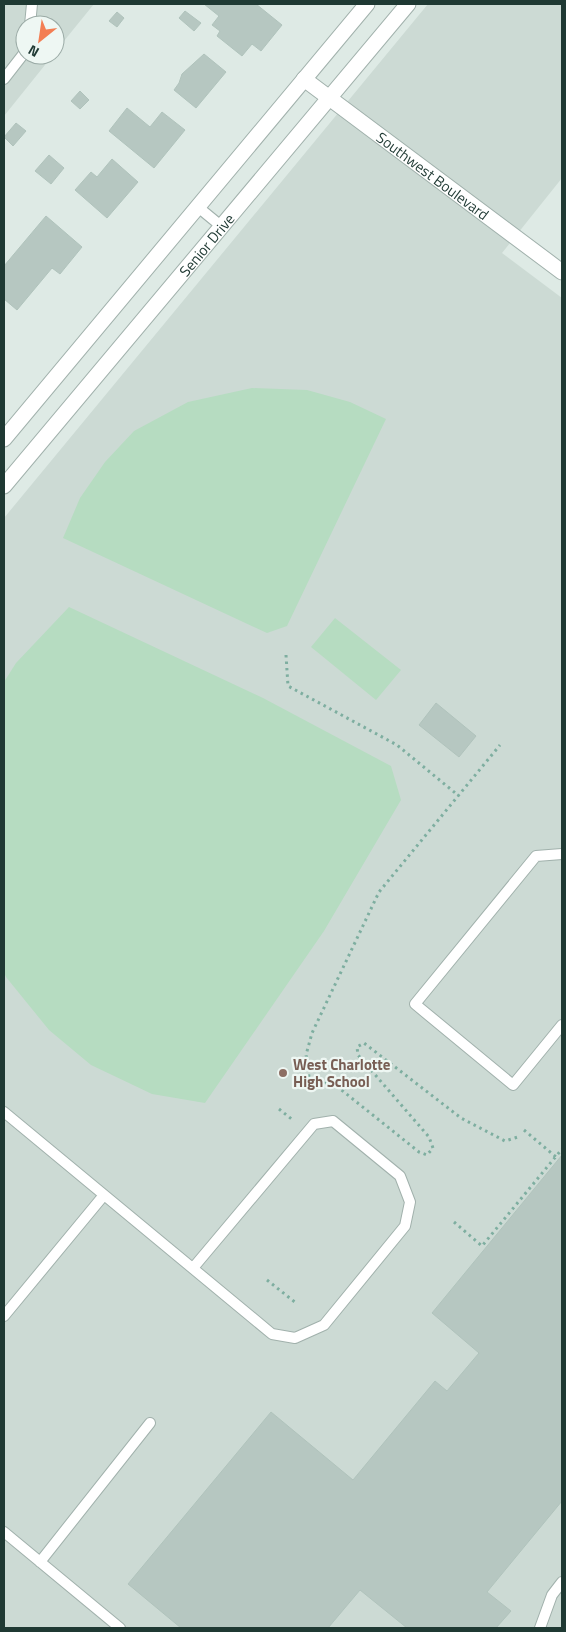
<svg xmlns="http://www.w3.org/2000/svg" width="566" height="1632" font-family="'Titillium Web',sans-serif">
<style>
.built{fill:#ccdad4}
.pitch{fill:#b6dcc1}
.building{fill:#b6c7c1;stroke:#b0c3bc}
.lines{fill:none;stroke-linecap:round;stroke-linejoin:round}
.service-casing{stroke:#a1b1ac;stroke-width:12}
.minor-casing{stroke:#a1b1ac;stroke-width:17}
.path{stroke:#7eaea0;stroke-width:3;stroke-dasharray:2.5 4;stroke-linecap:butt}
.service{stroke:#fff;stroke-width:10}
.minor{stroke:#fff;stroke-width:15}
.education-dot{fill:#8d6e63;stroke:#eef7f3;stroke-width:2}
.labels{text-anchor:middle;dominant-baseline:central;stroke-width:4.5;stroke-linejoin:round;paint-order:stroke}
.street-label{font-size:15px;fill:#1f3933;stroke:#eef7f3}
.education-label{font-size:15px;font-weight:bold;fill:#785e54;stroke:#eef7f3;text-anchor:start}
</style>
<rect width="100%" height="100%" fill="#deeae5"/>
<path class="built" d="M4 4H94L55 52V25H25V55H53L4 116Z
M428 4H562V178L502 253 562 298V1628H4V518Z"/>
<path class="pitch" d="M252 388 307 390 350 402 386 419 287 626 267 633 63 538 80 498 105 462 134 431 188 402Z
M69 607 263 698 391 766 401 800 324 931 205 1103 152 1094 91 1065 49 1030 6 977 4 973V682L16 663Z
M335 618 401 670 376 700 311 647Z"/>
<path class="building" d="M204 4H256L282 25 261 51 252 44 242 56 217 36 220 31 212 25 219 16Z
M185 11 201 23 194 31 179 18Z
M117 12 124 18 117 27 109 21Z
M204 54 226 72 196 108 174 90 179 83 182 74Z
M80 91 89 100 80 109 71 101Z
M127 108 150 127 162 112 185 130 154 168 109 131Z
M16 123 26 131 13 146 4 137Z
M49 155 64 168 51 184 35 171Z
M112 159 138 182 107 218 75 190 91 172 97 177Z
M46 216 82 247 60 274 52 268 17 310 4 299V266Z
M436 703 476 736 459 757 419 725Z
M562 1155V1501L487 1592 511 1611 496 1628H407L360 1590 328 1628H181L128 1584 271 1412 353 1480 435 1381 447 1391 479 1353 432 1313Z"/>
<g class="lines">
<g class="service-casing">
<path id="service" d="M30 25 32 4
M4 79 25 52
M198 207 221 226
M562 854 536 856 415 1004 513 1085 562 1025
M4 1112 272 1334 295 1338 324 1325 405 1226 410 1202 400 1176 333 1121 314 1124 193 1268
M4 1316 104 1195
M4 1532 120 1628
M40 1562 150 1423
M540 1628 552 1595 562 1582"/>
</g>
<g class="minor-casing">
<g id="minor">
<path id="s1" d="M304 79 562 272"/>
<path d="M4 439 367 4"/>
<path id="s2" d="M4 486 408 4"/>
</g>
</g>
<path class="path" d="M286 655 288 686 397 745 459 796
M309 1077 306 1055 312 1033 379 892 500 745
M319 1087 325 1083 334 1084 419 1152 427 1155 433 1148 429 1137 358 1055 357 1047 364 1043 461 1118 505 1141 518 1137
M279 1109 294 1121
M524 1130 556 1157
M454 1222 482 1246 562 1149
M267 1280 296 1303"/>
<use href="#service" class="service"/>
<use href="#minor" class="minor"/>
</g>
<circle class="education-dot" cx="283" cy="1073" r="5"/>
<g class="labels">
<g class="street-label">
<text stroke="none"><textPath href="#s1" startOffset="161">Southwest Boulevard</textPath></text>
<text stroke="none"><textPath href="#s2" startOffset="315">Senior Drive</textPath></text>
</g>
<g class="education-label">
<text x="293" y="1064">West Charlotte<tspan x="293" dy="17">High School</tspan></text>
</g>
</g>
<rect width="566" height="1632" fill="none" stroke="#1f3933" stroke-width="10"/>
<g transform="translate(40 40) rotate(210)"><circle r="24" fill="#eef7f3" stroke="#9baba6"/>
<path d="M0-4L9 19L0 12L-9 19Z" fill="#f37e53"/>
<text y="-8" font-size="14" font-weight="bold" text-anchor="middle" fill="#1f3933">N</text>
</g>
</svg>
